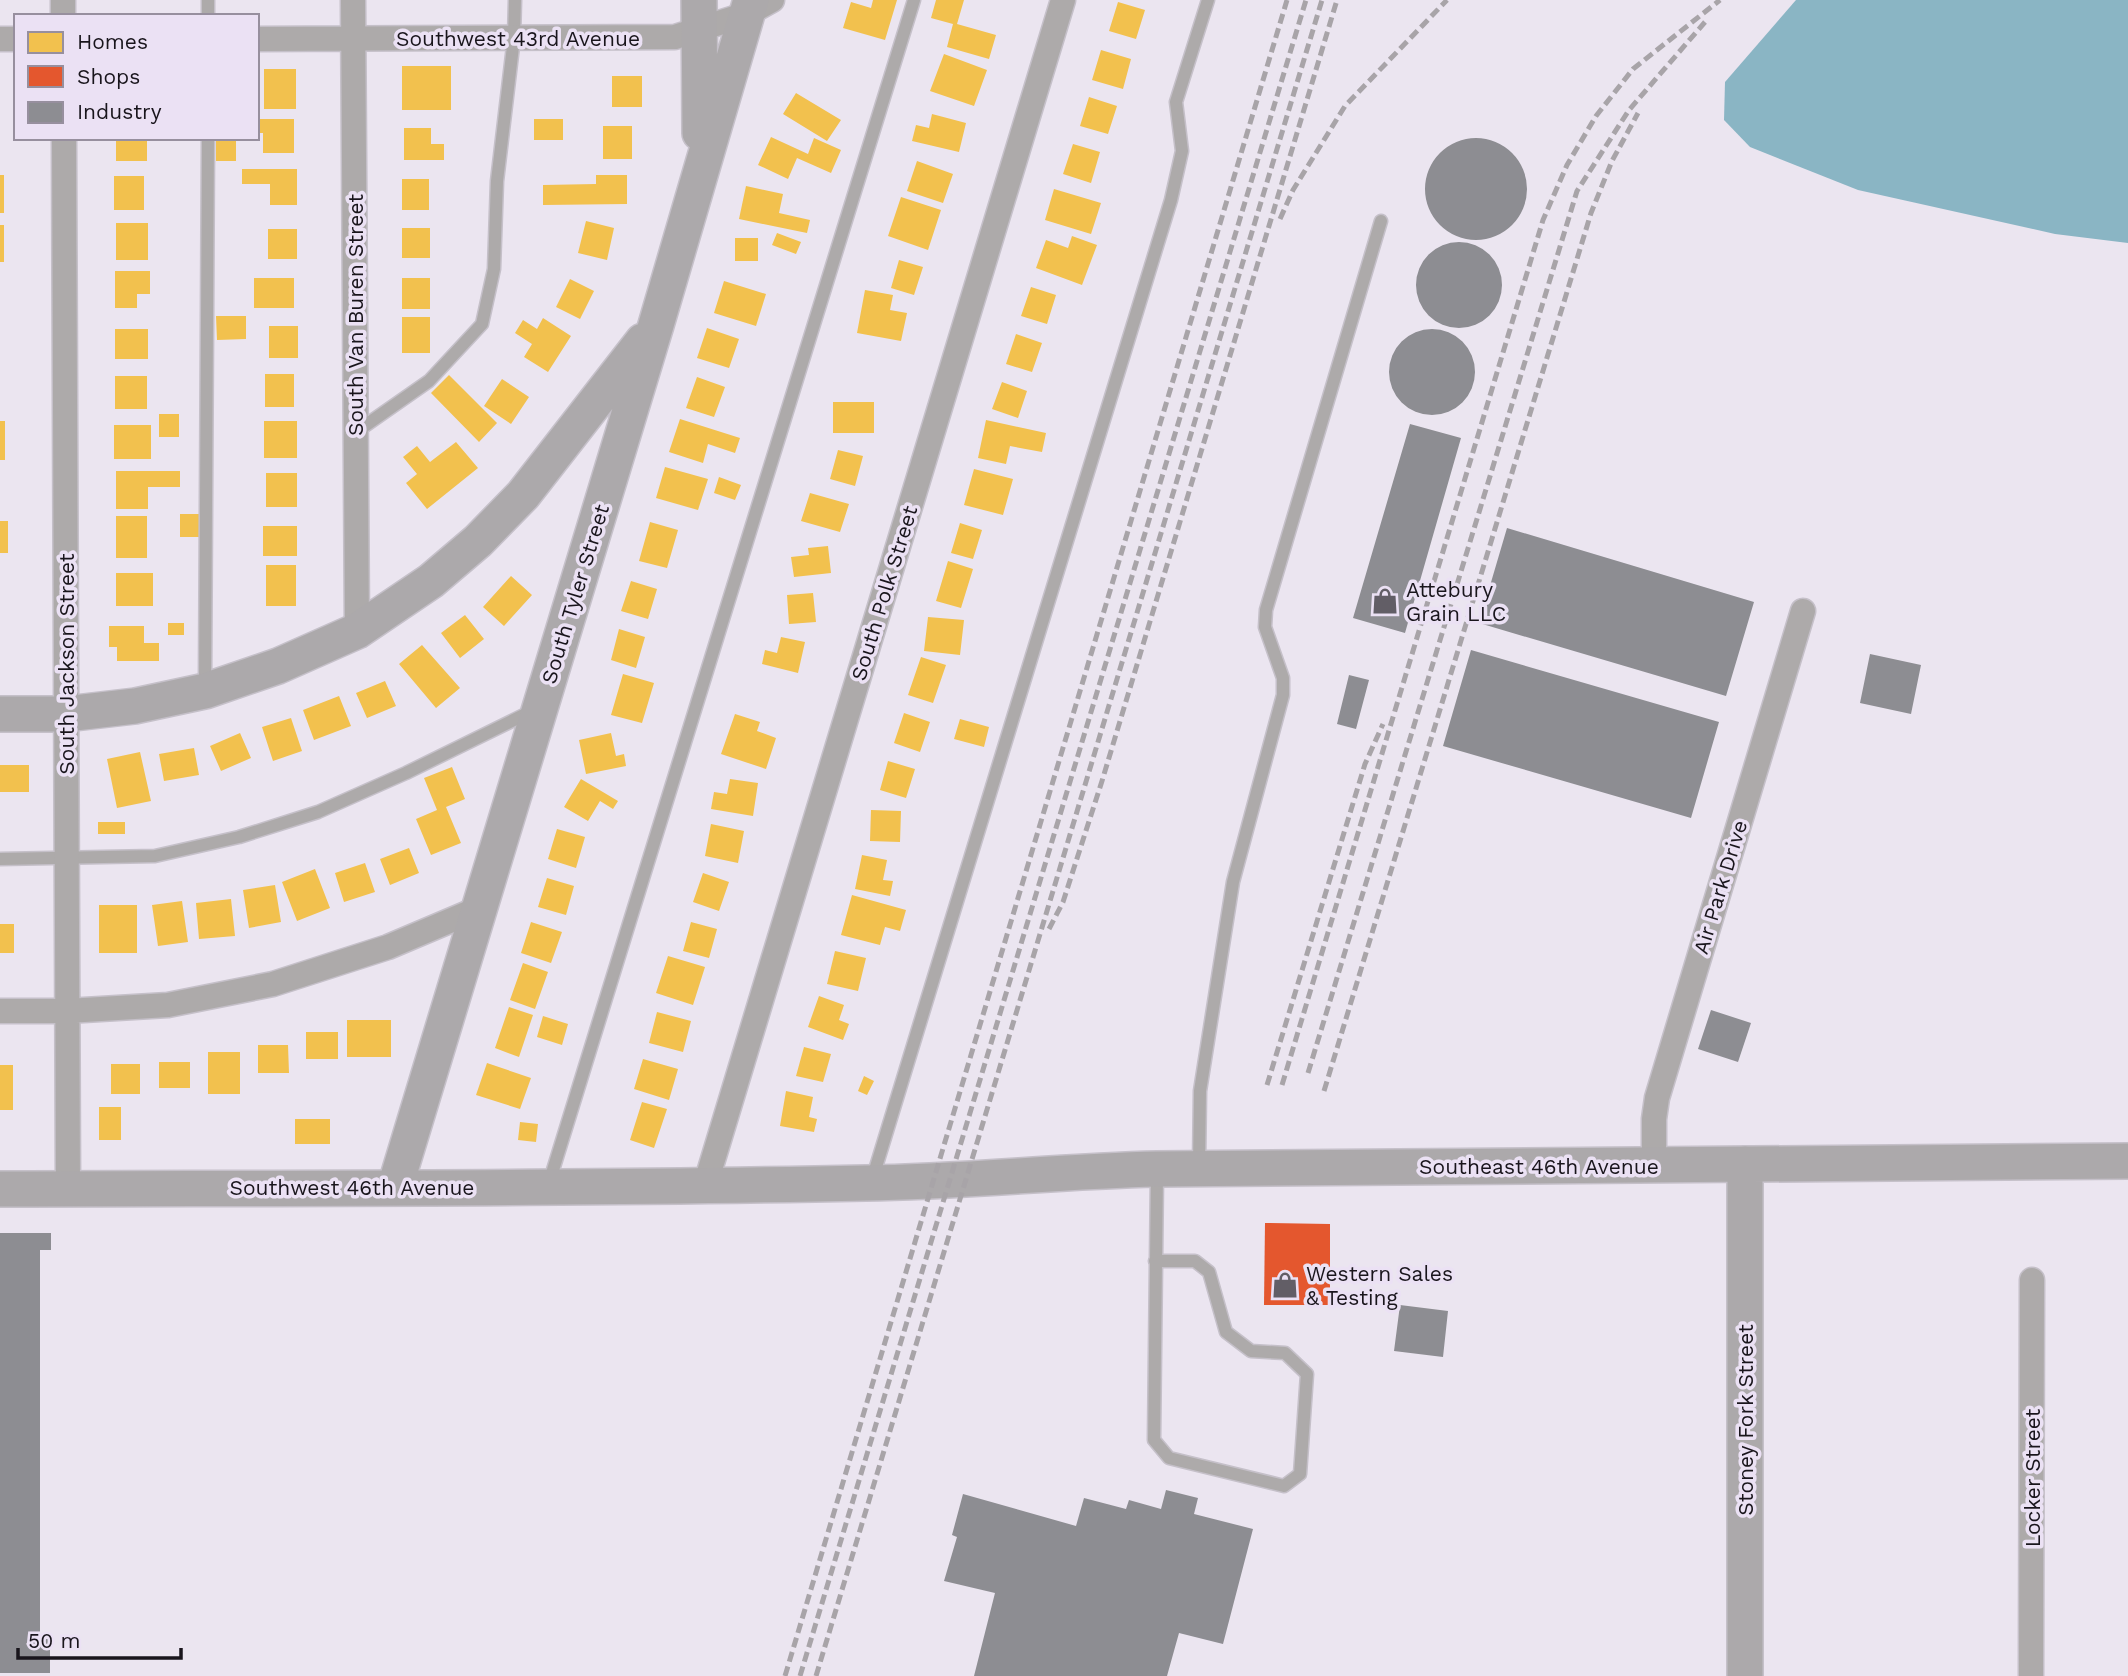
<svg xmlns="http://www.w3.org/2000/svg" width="2128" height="1676" font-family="'Work Sans',sans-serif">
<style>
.water{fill:#8ab5c4}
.homes{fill:#f2c14e}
.shops{fill:#e4572e}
.industry{fill:#8d8d92}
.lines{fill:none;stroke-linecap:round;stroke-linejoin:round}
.lane-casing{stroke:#c5c0c9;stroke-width:15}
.street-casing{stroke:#c5c0c9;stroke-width:27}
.secondary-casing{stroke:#c5c0c9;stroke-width:38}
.lane{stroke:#adaaaa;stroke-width:12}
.street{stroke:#adaaaa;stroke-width:24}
.secondary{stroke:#aca9ab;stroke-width:35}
.rail{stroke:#a8a4a8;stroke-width:5;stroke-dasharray:10 5;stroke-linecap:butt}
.labels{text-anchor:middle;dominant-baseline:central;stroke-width:7;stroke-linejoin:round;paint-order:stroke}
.street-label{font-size:21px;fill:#19151c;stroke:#ebe1f4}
.poi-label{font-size:21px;fill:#19151c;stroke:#ebe1f4;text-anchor:start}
</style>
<rect width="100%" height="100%" fill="#ebe5f0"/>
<path class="water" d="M1796 0H2128V243L2055 234 1858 190 1750 147 1724 120 1725 82Z"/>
<path class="homes" d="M873 0H897L885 40 843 28 851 2 871 8Z
M936 0H964L957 24 996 35 989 59 947 47 953 24 931 18Z
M1118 2 1145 10 1136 39 1109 31Z
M1101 50 1131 59 1123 89 1092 80Z
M944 54 987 70 974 106 930 91Z
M402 66H451V110H402Z
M264 69H296V109H264Z
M612 76H642V107H612Z
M796 93 841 120 827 141 783 114Z
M1089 97 1117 106 1108 134 1080 126Z
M932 114 966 123 959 152 912 141 916 125 929 128Z
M257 119H294V153H263V133H257Z
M534 119H563V140H534Z
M603 126H632V159H603Z
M404 128H431V144H444V160H404Z
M771 137 808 154 814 138 841 150 831 173 797 158 788 179 758 165Z
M116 138H147V161H116Z
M216 141H236V161H216Z
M1073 144 1100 152 1091 183 1063 174Z
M917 161 953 174 943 203 907 191Z
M242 169H297V205H270V184H242Z
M0 175H4V213H0Z
M596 175H627V204L543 205V185L596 184Z
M114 176H144V210H114Z
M402 179H429V210H402Z
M746 186 783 194 779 213 810 220 807 233 739 219Z
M1054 189 1101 203 1091 234 1045 220Z
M901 197 941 210 928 250 888 236Z
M586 221 614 228 607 260 578 253Z
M116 223H148V260H116Z
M0 225H4V262H0Z
M402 228H430V258H402Z
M268 229H297V259H268Z
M777 233 801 242 796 254 772 245Z
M1072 236 1097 245 1082 285 1036 268 1046 240 1068 248Z
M735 238H758V261H735Z
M899 260 923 267 914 295 891 288Z
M115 271H150V294H137V308H115Z
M254 278H294V308H254Z
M402 278H430V309H402Z
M570 279 594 291 580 319 556 307Z
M724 281 766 294 756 326 714 313Z
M1031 287 1056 295 1047 324 1021 316Z
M865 290 893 295 890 310 907 313 901 341 857 333Z
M216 316H246V339L217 340Z
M402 317H430V353H402Z
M543 318 571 336 548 372 524 357 532 344 515 333 523 320 537 329Z
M269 326H298V358H269Z
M707 328 739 339 729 368 697 358Z
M115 329H148V359H115Z
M1016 334 1042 343 1032 372 1006 364Z
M265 374H294V407H265Z
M449 375 497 423 479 442 431 393Z
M115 376H147V409H115Z
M697 377 725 387 714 417 686 408Z
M502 379 529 397 511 424 484 406Z
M1002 382 1027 391 1018 418 992 409Z
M833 402H874V433H833Z
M159 414H179V437H159Z
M680 419 740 438 735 453 708 444 703 463 669 452Z
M986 420 1046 433 1042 452 1010 446 1006 464 978 458Z
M0 421H5V460H0Z
M264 421H297V458H264Z
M114 425H151V459H114Z
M456 442 478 468 427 509 406 483 417 474 403 457 417 446 430 462Z
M838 450 863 456 855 486 830 479Z
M665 467 708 479 698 510 656 498Z
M974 469 1013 479 1003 515 964 505Z
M116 471H180V487H148V509H116Z
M266 473H297V507H266Z
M719 477 741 485 735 500 714 493Z
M810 493 849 504 840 532 801 521Z
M180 514H201V537H180Z
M116 516H147V558H116Z
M0 521H8V553H0Z
M650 522 678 530 667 568 639 561Z
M960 523 982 530 973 559 951 553Z
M263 526H297V556H263Z
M828 546 831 573 794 577 791 557 809 555 808 548Z
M948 561 973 569 961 608 936 601Z
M266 565H296V606H266Z
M116 573H153V606H116Z
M511 576 532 595 504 626 483 607Z
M631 581 657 589 648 619 621 611Z
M813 593 816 622 789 624 787 595Z
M465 615 484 639 460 658 441 633Z
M928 617 964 620 960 655 924 651Z
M168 623H184V635H168Z
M109 626H144V643H159V661H117V647H109Z
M619 629 645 637 636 668 611 660Z
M781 637 805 642 798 673 762 664 765 650 777 653Z
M422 645 460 688 436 708 399 664Z
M921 657 946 665 933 703 908 695Z
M623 674 654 683 642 723 611 715Z
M385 681 396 706 367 718 356 693Z
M339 696 351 726 314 740 303 710Z
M904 713 930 722 920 752 894 743Z
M735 714 760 722 757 731 776 738 766 769 721 754Z
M291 718 302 751 273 761 262 727Z
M960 719 989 727 984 747 954 739Z
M240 733 251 758 221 771 210 746Z
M611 733 616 756 624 754 626 766 586 774 579 740Z
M194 748 199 775 164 781 159 754Z
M140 752 151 801 117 808 107 759Z
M888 761 915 769 906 798 880 790Z
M0 765H29V792H0Z
M452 767 465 799 446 807 461 843 431 855 416 819 437 810 424 778Z
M581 779 618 801 613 809 600 801 588 821 564 807Z
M730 779 758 783 753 816 711 809 714 792 727 794Z
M871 810 901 811 900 842 870 841Z
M98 822H125V834H98Z
M711 824 744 831 738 863 705 856Z
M557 829 585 837 576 868 548 859Z
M409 848 419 873 390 885 380 859Z
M862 855 887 860 883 880 893 881 890 896 855 889Z
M365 863 375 892 344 902 335 873Z
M315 869 330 908 297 921 282 882Z
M703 873 729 882 719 911 693 902Z
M547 878 574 886 566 915 538 907Z
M275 885 281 922 249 928 243 890Z
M852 895 906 910 900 931 885 927 880 945 841 935Z
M231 899 235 936 199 939 196 903Z
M182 901 188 942 158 946 152 905Z
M99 905H137V953H99Z
M531 922 562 932 551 963 521 953Z
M691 922 717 929 709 958 683 951Z
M0 924H14V953H0Z
M835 951 866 958 858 991 827 984Z
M668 956 705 967 693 1005 656 993Z
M523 963 548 972 535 1009 510 1000Z
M819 996 844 1005 839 1020 849 1024 843 1040 808 1027Z
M509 1007 533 1015 519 1057 495 1048Z
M657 1012 691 1021 683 1052 649 1043Z
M543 1016 568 1024 562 1045 537 1037Z
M347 1020H391V1057H347Z
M306 1032H338V1059H306Z
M258 1045H288L289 1073H258Z
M804 1047 831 1054 823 1082 796 1076Z
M208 1052H240V1094H208Z
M643 1059 678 1069 669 1100 634 1089Z
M159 1062H190V1088H159Z
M487 1063 531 1078 520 1109 476 1095Z
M111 1064H140V1094H111Z
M0 1065H13V1110H0Z
M864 1076 874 1081 867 1095 858 1091Z
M786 1091 813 1097 809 1117 817 1119 814 1132 780 1126Z
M642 1102 667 1109 654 1148 630 1140Z
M99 1107H121V1140H99Z
M295 1119H330V1144H295Z
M520 1122 538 1124 536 1142 518 1140Z"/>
<path class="shops" d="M1265 1223 1330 1224V1305H1264Z"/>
<path class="industry" d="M1425 189a51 51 0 1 1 102 0a51 51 0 1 1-102 0Z
M1416 285a43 43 0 1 1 86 0a43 43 0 1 1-86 0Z
M1389 372a43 43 0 1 1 86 0a43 43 0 1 1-86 0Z
M1410 424 1461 438 1405 633 1353 618Z
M1507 528 1754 602 1726 696 1479 623Z
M1471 650 1719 722 1691 818 1443 746Z
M1870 654 1921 665 1911 714 1860 703Z
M1349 675 1369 680 1356 729 1337 724Z
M1711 1010 1751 1023 1738 1062 1698 1049Z
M0 1233H51V1250H40V1639H50V1673H0Z
M1400 1305 1448 1311 1443 1357 1394 1351Z
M1166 1490 1198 1498 1194 1514 1253 1529 1223 1644 1179 1633 1167 1676H974L995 1593 944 1581 957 1537 952 1535 963 1494 1076 1526 1084 1498 1126 1509 1129 1500 1161 1509Z"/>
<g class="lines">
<g class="lane-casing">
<path id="lane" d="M208 0V16
M356 432 429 381 482 324 494 269 497 181 514 38 515 0
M205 687 208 138
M0 859 155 856 239 837 318 812 406 773 534 710
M1199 1165 1200 1091 1233 882 1283 695V678L1265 627 1266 610 1381 221
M872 1180 1171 200 1182 151 1176 102 1208 0
M549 1183 914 0
M1155 1261H1195L1209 1272 1226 1332 1251 1351 1285 1353 1307 1374 1300 1474 1284 1486 1169 1458 1154 1440 1157 1173"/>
</g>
<g class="street-casing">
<path id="street" d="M63 0V16
M353 0 357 631
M0 39H16
M257 39 675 37 747 14 772 0
M64 138 68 1189
M0 1011H67L168 1005 273 984 388 947 480 908
M1654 1165V1119L1657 1098 1803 611
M705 1186 1063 0
M2031 1676 2032 1280"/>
</g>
<g class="secondary-casing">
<path id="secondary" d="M699 0 700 133
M0 714H66L135 706 205 691 278 666 357 631 431 581 478 541 523 495 643 341
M395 1187 656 325 751 0
M0 1189C289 1188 578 1189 866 1183 963 1182 1060 1171 1157 1169L2128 1161
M1745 1676V1164"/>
</g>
<use href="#lane" class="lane"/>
<use href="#street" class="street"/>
<use href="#secondary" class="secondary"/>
<path class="rail" d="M1280 219 1293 190 1345 106 1447 0
M1049 929 1063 902 1102 781 1337 0
M1308 1073 1577 191 1629 110 1705 22
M1267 1085 1365 764 1383 724
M1282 1085 1543 220 1567 165 1596 116 1633 69 1720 0
M1324 1091 1591 213 1612 161 1638 113
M785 1676 1287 0
M800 1676 1306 0
M816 1676 1322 0"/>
</g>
<defs>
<g id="shop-bare" transform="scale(2.1)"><path d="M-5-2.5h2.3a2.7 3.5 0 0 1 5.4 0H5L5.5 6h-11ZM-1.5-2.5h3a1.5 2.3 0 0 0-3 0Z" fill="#625e66" stroke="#ebe1f4" stroke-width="2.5" paint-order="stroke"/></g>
</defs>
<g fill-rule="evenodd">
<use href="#shop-bare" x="1385" y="601"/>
<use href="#shop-bare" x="1285" y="1285"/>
</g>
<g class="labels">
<g class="street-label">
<text x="518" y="38">Southwest 43rd Avenue</text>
<text transform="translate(355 315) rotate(-90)">South Van Buren Street</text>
<text transform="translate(884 593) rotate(-73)">South Polk Street</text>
<text transform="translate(575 594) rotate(-73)">South Tyler Street</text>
<text transform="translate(66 664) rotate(-90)">South Jackson Street</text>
<text transform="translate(1720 887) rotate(-73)">Air Park Drive</text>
<text x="1539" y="1166">Southeast 46th Avenue</text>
<text x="352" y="1187">Southwest 46th Avenue</text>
<text transform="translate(1745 1420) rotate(-90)">Stoney Fork Street</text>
<text transform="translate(2032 1478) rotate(-90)">Locker Street</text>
</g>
<g class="poi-label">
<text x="1406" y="589">Attebury<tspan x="1406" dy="24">Grain LLC</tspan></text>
<text x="1306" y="1273">Western Sales<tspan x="1306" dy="24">&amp; Testing</tspan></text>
</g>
</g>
<rect x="14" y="14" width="245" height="126" fill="#ebe1f4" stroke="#978f9e" stroke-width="2"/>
<rect x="28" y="32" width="35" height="21" fill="#f2c14e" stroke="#978f9e" stroke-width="2"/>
<text x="77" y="49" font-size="21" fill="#19151c">Homes</text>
<rect x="28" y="66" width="35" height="21" fill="#e4572e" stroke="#978f9e" stroke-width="2"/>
<text x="77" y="84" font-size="21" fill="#19151c">Shops</text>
<rect x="28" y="102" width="35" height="21" fill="#8d8d92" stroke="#978f9e" stroke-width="2"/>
<text x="77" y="119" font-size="21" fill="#19151c">Industry</text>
<path d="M18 1648v10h163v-10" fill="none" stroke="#19151c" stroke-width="3.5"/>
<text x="28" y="1648" font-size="21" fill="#19151c" stroke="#ebe1f4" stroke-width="5" paint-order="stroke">50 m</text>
</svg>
